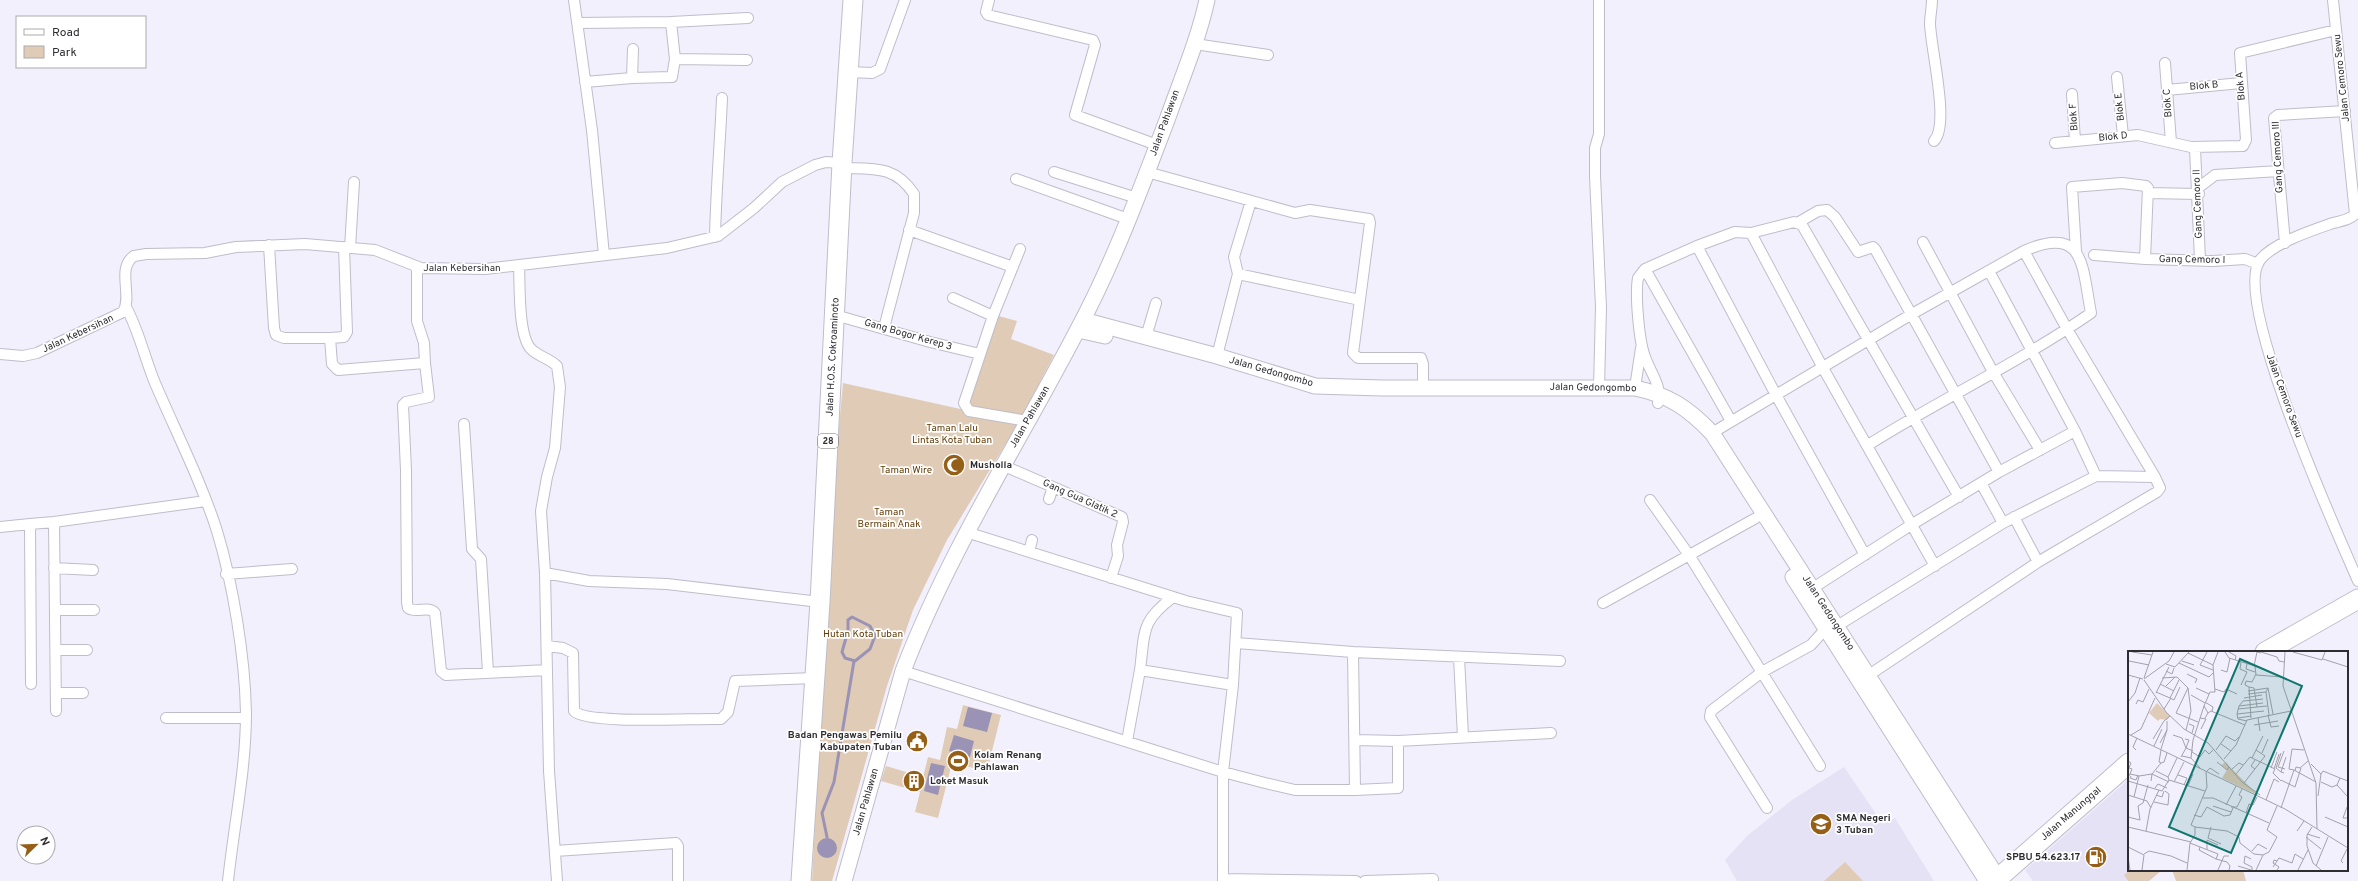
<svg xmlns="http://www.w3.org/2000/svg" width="2358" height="881" font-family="Overpass,sans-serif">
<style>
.built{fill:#e6e2f6}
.green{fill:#e0cbb6}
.water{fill:#9a93b6}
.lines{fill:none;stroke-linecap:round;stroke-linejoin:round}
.stream{stroke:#9a93b6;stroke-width:3}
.street-casing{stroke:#bfbdc9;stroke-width:12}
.secondary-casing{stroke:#bfbdc9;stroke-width:17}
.highway-casing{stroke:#bfbdc9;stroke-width:21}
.street{stroke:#fff;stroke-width:10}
.secondary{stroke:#fff;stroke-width:15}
.highway{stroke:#fff;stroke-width:19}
.labels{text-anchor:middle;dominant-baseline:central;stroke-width:3.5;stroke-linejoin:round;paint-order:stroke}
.shield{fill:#fff;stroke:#6c6b6f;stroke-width:1}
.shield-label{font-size:9px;font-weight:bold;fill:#2d2c31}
.street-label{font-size:10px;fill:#2d2c31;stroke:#fff}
.park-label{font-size:10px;fill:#603a06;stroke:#fff}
.poi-label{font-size:10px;font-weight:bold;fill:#2d2c31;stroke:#fff;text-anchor:start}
.inset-road{fill:none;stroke:#a3a2ab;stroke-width:1}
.view{fill:#0f766e;fill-opacity:0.15;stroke:#0f766e;stroke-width:2}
.inset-edge{fill:none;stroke:#2d2c31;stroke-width:2}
</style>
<rect width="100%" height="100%" fill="#f2f0fd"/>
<path class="built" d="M1844 767 1883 824 1895 818 1934 881H1737L1725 860 1747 836 1792 800Z
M2129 779V870H2162L2149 881H2033L2025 870Z"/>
<path class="green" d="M995 315 1017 321 1011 339 1054 355 1022 416 974 409 967 402Z
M843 383 1019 422 947 540 913 610 887 686 832 881H812C821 715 827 549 843 383Z
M963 705 1001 715 987 771 952 763 938 818 915 812 920 792 881 781 886 766 923 777 928 757 940 760 947 727 957 729Z
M1845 862 1863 881H1824Z
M2130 870H2162L2149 881H2128L2124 875Z
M2172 870H2243L2246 881H2176Z"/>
<path class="water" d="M968 707 992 713 987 732 963 726Z
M954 735 974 741 970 757 949 751Z
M931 763 945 766 938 795 924 791Z
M817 848a10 10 0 1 1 20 0a10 10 0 1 1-20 0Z"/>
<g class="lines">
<path class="stream" d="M852 617 870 626 875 636 870 649 855 661 845 658 842 652 848 631V620Z
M827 837 822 813 834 782 854 661"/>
<g class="street-casing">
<path id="street" d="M574 0 592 130 604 255
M989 0 986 12 988 15 1093 40 1095 45 1075 115 1157 145
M1599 0V134L1595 148V176L1601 307 1599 388
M1932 0C1932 8 1930 16 1930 24 1931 50 1950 125 1934 141
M2333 0 2355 214C2350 220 2340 221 2333 223 2313 230 2273 243 2260 260 2231 299 2337 532 2358 581
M577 23 671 22 748 18
M1195 44 1268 55
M675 59 747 60
M2165 63 2171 142
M848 72 872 73 880 69 905 0
M2117 77 2123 136
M632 78 633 49
M585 82 632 78 672 77 675 59 671 22
M2167 90 2241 83
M2072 94 2075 141
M2055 143 2138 135 2191 147 2243 146 2246 140 2240 53 2336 30
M2195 148 2200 260
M842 168C873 169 895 165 914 194V213L884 328
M1054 172 1137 198
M1147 172 1295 213 1310 210 1369 219 1370 223 1353 353 1358 358H1421L1423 364V388
M1016 179 1128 219
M2198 188 2215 175 2279 171
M2148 193 2199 194
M1799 222 1818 211 1827 210 1835 217 1858 252 1873 247 1875 249 1999 472
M909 230 1013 267
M1751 233 1823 368 1935 566
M715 237C716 190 720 145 722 98
M1923 242 1993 372 2040 450
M2285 243 2274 118 2278 115 2345 111
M269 245 274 328 276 335 284 338H330L332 364 338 370 425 363 429 397 406 402 403 405 406 470 407 602 408 608C416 614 429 605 435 613L441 671 446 675 547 670
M350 248 354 182
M1020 249 993 316 964 403 969 411 1028 421
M2076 251 2072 187 2122 183 2146 186 2148 188 2145 259 2213 261 2245 259 2258 264
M2094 255 2145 259
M519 266C520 286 518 335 531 349 539 357 549 358 557 366L560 387 555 448 547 477 541 511 545 573 549 771 557 881
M417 267V321L424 343 425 363
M1645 269 1731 421
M1989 271 2075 431 2096 476
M1238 274 1360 300
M953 298 993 316
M126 307C139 331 145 359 155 383 176 432 201 481 217 531 233 584 245 657 246 713 246 769 234 825 228 881
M835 315 930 342 980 354
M1146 337 1156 303
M330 338 344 337 347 332 344 247
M0 354 23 356 37 353 123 312C133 296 116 268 134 256L146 254 205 253 236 247 305 244 375 250 421 268 485 269 667 248 718 236 754 208 782 182 815 165 826 162 842 163
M1217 356 1238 274 1234 257 1251 201
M1635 388 1641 348
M1658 403C1662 385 1651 374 1645 357 1639 341 1635 295 1638 278L1645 269 1697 246
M464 424 472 549 481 559 488 672
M1712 433 1912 314 2024 251C2085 224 2082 266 2091 313 2020 362 1941 399 1868 445
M1002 465 1122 517 1123 522 1117 545 1118 556 1111 578
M1981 483 2003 523
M1049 499 1053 487
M1650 500 1689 555 1820 766
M2014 517 2038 562
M30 524 54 522
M0 527 30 524 31 684
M966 532 1186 601 1237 613 1233 685 1223 772V881
M1029 552 1032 540
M1865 555 1776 395 1697 246 1735 232 1751 233 1794 222 1802 225 1959 497
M54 568 93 570
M545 573 589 581 667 584 820 602
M226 574 292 569
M1813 588 1911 525 1999 472 2075 431
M1603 603 1756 518
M55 610H94
M1837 626 2003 523 2096 476 2155 477 2067 329 2024 251
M1236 643 1353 652 1560 661
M547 646 563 648 573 653 574 711C587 725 696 718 721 719L728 712 735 681 814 678
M56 650H87
M1459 657 1463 737
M1140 670C1145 632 1140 622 1173 597
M903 671 1223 772 1265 783 1295 790H1355L1353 652
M1869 675 2038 562 2157 492 2160 488 2155 477
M56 693H83
M56 711 54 522 206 501
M166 718H245
M1355 740 1398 741 1551 733
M1127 741 1140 670 1233 685
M1355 790 1398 788V741
M1767 808 1710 717 1711 711 1762 672 1811 645 1829 625
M555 851 676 843 678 846V881
M1223 879 1356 881
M1365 881 1433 879"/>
</g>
<g class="secondary-casing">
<path id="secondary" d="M1083 320 1217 356 1315 386 1382 388H1635C1669 395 1688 408 1712 433L1998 878
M1078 330 1105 336
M1793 577 1987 881
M844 881 903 671C949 551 1018 444 1077 331 1113 264 1140 191 1167 120 1181 80 1198 41 1207 0"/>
</g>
<g class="highway-casing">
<path id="highway" d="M2265 652 2358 599
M801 881 820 602 842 163 853 0
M1995 881 2129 763"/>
</g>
<use href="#street" class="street"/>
<use href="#secondary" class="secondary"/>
<use href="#highway" class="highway"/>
</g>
<defs>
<g id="mosque-disc" transform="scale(1.15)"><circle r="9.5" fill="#955f17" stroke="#fff"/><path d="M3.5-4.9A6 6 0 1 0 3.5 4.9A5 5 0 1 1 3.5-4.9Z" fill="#fff"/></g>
<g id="civic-disc" transform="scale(1.15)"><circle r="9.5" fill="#955f17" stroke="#fff"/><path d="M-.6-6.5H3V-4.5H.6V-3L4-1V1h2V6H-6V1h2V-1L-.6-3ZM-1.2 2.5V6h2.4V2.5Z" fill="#fff"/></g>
<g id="stadium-disc" transform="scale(1.15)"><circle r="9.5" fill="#955f17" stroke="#fff"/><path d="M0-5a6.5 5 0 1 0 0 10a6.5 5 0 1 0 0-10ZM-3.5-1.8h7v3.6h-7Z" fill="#fff"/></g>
<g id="building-disc" transform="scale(1.15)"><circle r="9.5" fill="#955f17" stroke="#fff"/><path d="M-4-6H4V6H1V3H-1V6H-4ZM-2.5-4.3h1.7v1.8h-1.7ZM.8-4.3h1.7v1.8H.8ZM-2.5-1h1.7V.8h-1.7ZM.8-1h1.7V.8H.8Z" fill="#fff"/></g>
<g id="school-disc" transform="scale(1.15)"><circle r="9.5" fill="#955f17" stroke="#fff"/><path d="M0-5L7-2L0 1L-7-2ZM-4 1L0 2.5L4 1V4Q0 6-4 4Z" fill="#fff"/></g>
<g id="fuel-disc" transform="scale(1.15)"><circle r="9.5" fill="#955f17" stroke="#fff"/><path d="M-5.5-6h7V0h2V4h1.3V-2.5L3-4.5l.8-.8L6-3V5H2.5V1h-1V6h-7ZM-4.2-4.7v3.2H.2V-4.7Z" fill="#fff"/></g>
</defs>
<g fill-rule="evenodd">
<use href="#mosque-disc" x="954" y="465"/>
<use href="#civic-disc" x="917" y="741"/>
<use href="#stadium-disc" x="958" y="761"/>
<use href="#building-disc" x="914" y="781"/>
<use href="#school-disc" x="1821" y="824"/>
<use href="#fuel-disc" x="2096" y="857"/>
</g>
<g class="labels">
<rect class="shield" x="818" y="434" width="20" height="14" rx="3"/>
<g class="shield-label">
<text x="828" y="441">28</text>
</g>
<g class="street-label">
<text transform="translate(2342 78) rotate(-96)">Jalan Cemoro Sewu</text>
<text transform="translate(2204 86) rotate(-5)">Blok B</text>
<text transform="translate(2241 86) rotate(-95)">Blok A</text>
<text transform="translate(2168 103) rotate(-94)">Blok C</text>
<text transform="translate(2120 107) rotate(-96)">Blok E</text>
<text transform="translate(2074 117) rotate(-94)">Blok F</text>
<text transform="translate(1165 123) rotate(-70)">Jalan Pahlawan</text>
<text transform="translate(2113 137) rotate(-5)">Blok D</text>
<text transform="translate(2278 157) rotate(-93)">Gang Cemoro III</text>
<text transform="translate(2198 204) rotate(-92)">Gang Cemoro II</text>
<text transform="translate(2192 260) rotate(1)">Gang Cemoro I</text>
<text x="462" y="268">Jalan Kebersihan</text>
<text transform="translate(78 334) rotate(-25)">Jalan Kebersihan</text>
<text transform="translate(908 335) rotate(16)">Gang Bogor Kerep 3</text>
<text transform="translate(833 357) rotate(-87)">Jalan H.O.S. Cokroaminoto</text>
<text transform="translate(1271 372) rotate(16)">Jalan Gedongombo</text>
<text transform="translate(1593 388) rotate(1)">Jalan Gedongombo</text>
<text transform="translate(2284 396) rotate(70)">Jalan Cemoro Sewu</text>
<text transform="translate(1030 417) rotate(-60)">Jalan Pahlawan</text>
<text transform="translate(1080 499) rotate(24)">Gang Gua Glatik 2</text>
<text transform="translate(1828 613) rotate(57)">Jalan Gedongombo</text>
<text transform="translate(866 802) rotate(-74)">Jalan Pahlawan</text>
<text transform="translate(2071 814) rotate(-41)">Jalan Manunggal</text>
</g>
<g class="park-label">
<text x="952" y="428">Taman Lalu<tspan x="952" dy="12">Lintas Kota Tuban</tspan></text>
<text x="906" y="470">Taman Wire</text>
<text x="889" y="512">Taman<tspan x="889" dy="12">Bermain Anak</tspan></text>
<text x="863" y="634">Hutan Kota Tuban</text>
</g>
<g class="poi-label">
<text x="970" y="465">Musholla</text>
<text x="902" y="735" text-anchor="end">Badan Pengawas Pemilu<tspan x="902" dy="12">Kabupaten Tuban</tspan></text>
<text x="974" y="755">Kolam Renang<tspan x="974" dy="12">Pahlawan</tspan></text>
<text x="930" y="781">Loket Masuk</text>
<text x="1836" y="818">SMA Negeri<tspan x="1836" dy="12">3 Tuban</tspan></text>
<text x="2080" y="857" text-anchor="end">SPBU 54.623.17</text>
</g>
</g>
<g transform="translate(2128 651)">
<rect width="220" height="220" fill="#f2f0fd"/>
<path d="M29 52 42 65 39 69 32 68 30 70 21 62ZM98 111 102 116 130 144 94 127 99 119 93 114Z" fill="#e0cbb6"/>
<path class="inset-road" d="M4 1 24 4M79 1 72 14 85 19M97 1 101 7 127 15 128 24 154 26M101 1 108 5 107 9M133 1 149 6 151 10 156 11M157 1 155 35 188 132 189 178M165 1 194 9 197 1M60 2 85 14M195 8 220 16M1 10 21 14M54 10 66 14M51 12 81 26 85 22M38 13 47 16 61 1M119 13 118 18 127 21M126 15 129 1 133 2M93 19 99 21 102 7M38 20 44 23 46 17M59 23 69 28 67 32M0 24 15 28M16 27 25 1M34 27 49 26 60 37 48 62 70 71M16 28 41 10 46 1M16 29 38 61 56 78 80 92 114 131 132 144M32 33 46 40M113 34 119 21 112 18 113 11M38 35 47 26M121 36 117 34 118 30 124 31 128 23M68 37 81 43M140 37 145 63M87 38 96 41 98 38 109 43M120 40 140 37 138 41 141 64M28 41 42 47 51 29M28 42 41 16M120 43 138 41M63 44 77 52M42 47 46 49 52 36M116 47 134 44M0 51 7 42 12 27M77 51 85 56 84 60M135 52 111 55 109 63 136 60M8 53 10 49 15 51 21 38M76 55 80 62 77 67M111 55 115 50 135 48M36 58 43 47M110 58 139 55M80 62 83 60 117 74M109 63 110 68 119 70M140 64 143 76 151 75M72 67 78 68 73 78M110 67 123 65M123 67 121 36 126 37 129 56M130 67 132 80M61 73 66 75 64 82M126 74 150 70M58 79 63 60 60 37M0 83 157 158 220 197M3 84 13 78 27 47M45 84 54 87 58 97 53 106M25 88 36 70 42 65M57 88 61 89 58 97 65 100M32 92 39 79V70M93 93 103 100M26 95 34 78M33 98 39 79M8 99 5 96 9 87M33 99 31 111 33 112 36 111 39 102M88 99 98 85 107 90 111 86M156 100 150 116 157 118M64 101 72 106 77 99 81 103 86 98M134 102 140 88M54 105 63 107 65 89 76 55 82 41H87L85 14 90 1M63 107 72 117M124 107 135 85M96 108 108 94 119 69 163 60M127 109 123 115 127 118M0 110 3 112 1 117 4 118 2 123M89 111 99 119 101 116M183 113 193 123 190 145M140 115 146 100M143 117 149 101M104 118 111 112 115 114M146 118 151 103M147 118 145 122 153 130M166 119 188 131M28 120 40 126M79 120 82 117 91 123M167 120 168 116 172 117 180 110M153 121 148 117 153 102M156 122 153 121 158 106M108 123 122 106 147 118M193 123 195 120 212 127M50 124 59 127 56 134M3 125 2 127 8 129 10 124M0 126 2 123 11 125M41 129 40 126 49 107M153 129 167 136 173 117M0 130 34 140 41 129 77 140M23 130 24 123 41 131M46 131 56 111M193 131 204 136 209 134 220 146M116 132 137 105 128 99M209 134 212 127 220 130M60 135 65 123M27 137 30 133 39 137M0 144 19 150 23 157M28 144 34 146 36 140M6 146 11 125 24 123 33 112M75 147H85L141 172M138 149 146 128 151 131M26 151 40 154 41 143 37 140M98 154 108 135M85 155 103 161M103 156H109L114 146 111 144 114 138M219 156 215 167H220M153 157 166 119 161 118 164 98 176 99M118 162 121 153 125 154 129 146M66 164 73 166 79 156 96 165 102 164 105 157M0 166 12 169 10 155 15 152 20 134M197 166 220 176M0 176 63 191M67 176 99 180 111 186 112 192 126 203 135 204M83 176 80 187 93 193M184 176 179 184V195L185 212 193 219M18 180 22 158 31 139M169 180 176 170M179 183 192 187M178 186 193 198M62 192 90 203 88 208 99 211 102 215 101 219M0 196 16 204 14 219M72 196 71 199 88 208M79 199V189L90 194M124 200 130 193 139 198M16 203 21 200 43 205 59 212M0 206 2 219M123 208 117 205 116 212 124 216V219M215 212 213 210 219 198M110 215 123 219M188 215 200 186M145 216 151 207 164 212 167 203 175 208M59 219 62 192 67 184V176L63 174 79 136 78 121M90 219 96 205H101M128 219 135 204 141 201 149 186 139 179 149 155M149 219 151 216 145 212 146 209 149 210M170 219 180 199"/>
<path class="view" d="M112 8 174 35 103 202 41 176Z"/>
<rect width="220" height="220" class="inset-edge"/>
</g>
<rect x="16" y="16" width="130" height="52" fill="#ffffff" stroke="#ababad"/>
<rect x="24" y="29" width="20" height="6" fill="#ffffff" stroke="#ababad"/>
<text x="52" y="36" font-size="12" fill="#2d2c31">Road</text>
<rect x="24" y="46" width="20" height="12" fill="#e0cbb6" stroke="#ababad"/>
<text x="52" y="56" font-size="12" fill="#2d2c31">Park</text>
<g transform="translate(36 845) rotate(67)"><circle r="19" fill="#ffffff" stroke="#ababad"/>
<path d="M0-3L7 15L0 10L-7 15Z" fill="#955f17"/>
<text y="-6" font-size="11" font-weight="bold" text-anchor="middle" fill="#2d2c31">N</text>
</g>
</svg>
